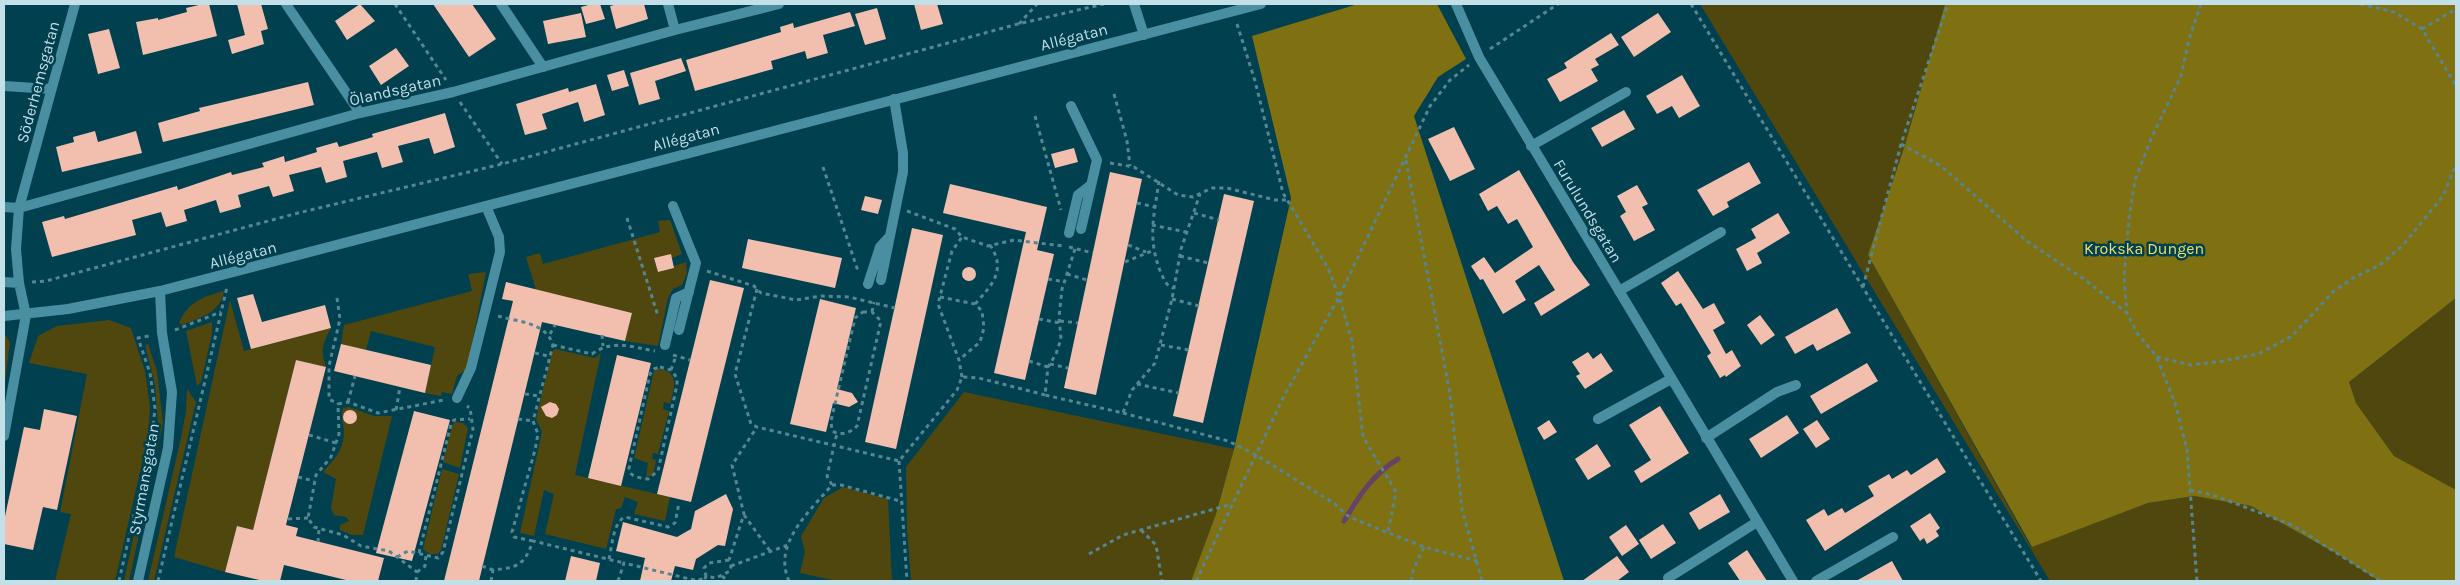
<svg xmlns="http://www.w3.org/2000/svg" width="2460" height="585" font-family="Karla,sans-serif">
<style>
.green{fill:#50470f}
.forest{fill:#7f7011}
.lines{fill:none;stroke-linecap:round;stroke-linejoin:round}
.stream{stroke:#654366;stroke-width:5}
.building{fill:#f2bfae}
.path{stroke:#568692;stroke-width:3;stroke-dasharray:4 4;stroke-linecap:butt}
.service{stroke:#4a8ea2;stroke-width:10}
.minor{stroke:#4a8ea2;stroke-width:10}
.tertiary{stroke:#4a8ea2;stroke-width:10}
.labels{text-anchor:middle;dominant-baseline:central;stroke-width:5;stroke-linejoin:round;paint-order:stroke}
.street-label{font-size:16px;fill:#c3dfe8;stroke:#00404f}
.park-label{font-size:16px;fill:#f3df6b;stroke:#00404f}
</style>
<rect width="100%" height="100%" fill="#00404f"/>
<path class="green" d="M1700 4H1945L1905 145 1868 255 2031 547 2148 503 2194 496 2251 506 2339 555 2379 581H2050Z
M670 220 682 254 672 258 671 255 654 258 658 272 674 268V266L686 262 687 274 682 285 673 289 668 298 658 346 625 341 632 313 536 290 526 257 540 253 543 264 660 232 658 221Z
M486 272 467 369 457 376 452 394 442 392 441 396 425 393 435 347 371 331 366 350 341 344 344 325 472 291 468 274Z
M224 291C221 313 199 318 182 325L179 323C188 302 202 297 224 291Z
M2456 298V490L2455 491 2394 456 2356 403 2349 382Z
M230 300 244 351 331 328C323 343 320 351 326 367L296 360 253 530 237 526 225 572 174 557Z
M109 320 131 328 145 371 150 407 148 437 115 581H55L71 514 60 512 87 374 29 363 38 336 57 326Z
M212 322V334L201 382 197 386 186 331Z
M4 333 10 342 4 390Z
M148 344 157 371 163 423 129 581H124L136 525 146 491 158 424 155 385 145 345Z
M555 349 595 358 601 353 575 475 670 497 665 521 634 514 638 502 625 497 621 508 616 509 606 549 545 534 554 494 544 490 534 536 520 533 542 432 536 419 552 352Z
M660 369C680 372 674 390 670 404L664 402 663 409 669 411 658 454 653 453 652 459 656 460 653 475 646 477 648 463 634 458 654 371Z
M187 389 196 402 154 581H148L181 438 186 411Z
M964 392 1234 449 1216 514 1191 581H911L907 529 906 467Z
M349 407 374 416H392L363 535H352L340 530V525L349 521 346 517 334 515 331 508 336 479 323 472C334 460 344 449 344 432 344 423 340 418 343 408Z
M455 422 463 423 468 428 460 468 443 462 452 426Z
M442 469 459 474 441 550 438 554H430L423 549Z
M843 487 888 499 892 581H837L800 573 805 552 801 536 824 498Z"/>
<path class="forest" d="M1358 4H1437L1466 59 1438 77 1414 116 1564 581H1191L1216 514 1234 449 1291 198 1252 36Z
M1945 4H2456V298L2349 382 2356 403 2394 456 2456 490V581H2379L2339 555 2251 506 2194 496 2148 503 2032 547 1868 255 1905 145Z"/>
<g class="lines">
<path class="stream" d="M1344 521C1359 496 1373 474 1398 459"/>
</g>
<path class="building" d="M203 4H209L217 36 143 55 136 22 158 18V20L187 12 186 8Z
M237 4H261L268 29 261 31 264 44 232 54 228 40 245 35Z
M360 4 375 21 347 40 335 21Z
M433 4H472L496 39 469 57Z
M592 4H600L605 19 586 24 581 7Z
M618 4H644L648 19 616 29 610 6Z
M914 4H937L943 24 921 30Z
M877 8 886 39 865 45 855 14Z
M850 12 855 26 823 35 828 53 807 59 805 51 771 61 773 69 695 91 686 60 781 32 780 27 793 23 794 28Z
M581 13 586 37 548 44 543 21Z
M1658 13 1671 32 1634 57 1621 37Z
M109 29 120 68 98 74 88 34Z
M1611 33 1619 45 1595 59 1599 65 1591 69 1598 81 1560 102 1547 79 1567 68 1564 63Z
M396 48 409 66 381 85 369 66Z
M681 58 686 71 655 81 660 99 639 105 630 73Z
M624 70 629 86 612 91 607 75Z
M1682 75 1700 106 1679 118 1672 106 1657 114 1646 96Z
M308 82 314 105 163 142 158 123 200 111 199 108Z
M596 84 605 115 584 122 578 102 542 114 547 129 525 135 516 104 568 88 569 92Z
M1624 110 1635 129 1602 147 1591 128Z
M445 113 455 147 434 154 429 138 398 146 403 162 382 168 377 152 343 161 347 177 326 183 321 167 289 175 294 191 273 197 269 186 238 195 241 207 220 213 216 200 184 210 187 221 166 227 161 212 132 220 136 235 52 257 42 222 64 216 65 219 177 186 178 190 231 172 232 175 264 167 262 163 284 156 285 162 317 152 316 148 337 142 339 147 373 137 372 134Z
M1454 127 1475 169 1450 181 1428 139Z
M95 131 98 142 136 131 142 153 62 172 56 147 74 142 73 137Z
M1074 148 1078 162 1055 168 1051 154Z
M1749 162 1761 183 1727 202 1729 207 1713 216 1697 190Z
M1519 170 1573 262 1590 285 1541 316 1534 303 1555 290 1539 265 1515 281 1526 300 1503 314 1483 279 1480 280 1471 266 1484 257 1495 273 1533 247 1517 219 1508 224 1497 206 1488 211 1479 194Z
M1110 172 1142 179 1096 395 1064 388Z
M950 184 1047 207 1037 250 1054 254 1025 380 994 373 1026 232 943 213Z
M1637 185 1648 204 1642 207 1655 230 1634 241 1620 216 1626 212 1617 196Z
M1224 194 1254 201 1203 423 1173 416Z
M865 196 882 200 878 214 861 210Z
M1778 213 1790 233 1757 253 1762 263 1747 271 1736 249 1756 238 1751 229Z
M912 228 943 235 896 449 865 442Z
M748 239 842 258 835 288 742 268Z
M671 254 674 268 658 272 654 258Z
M962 274a7 7 0 1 1 14 0a7 7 0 1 1-14 0Z
M1678 271 1703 309 1714 303 1725 323 1713 330 1726 354 1732 350 1741 366 1726 377 1725 375 1720 378 1707 356 1711 353 1681 303 1676 306 1661 283Z
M710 280 744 288 691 502 657 494Z
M506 282 632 313 625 341 542 322 479 581H444L513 301 502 299Z
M253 294 262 322 325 305 331 328 251 349 237 298Z
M820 299 856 308 837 389 852 393 858 402 849 407 833 403 826 432 790 424Z
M1837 308 1851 333 1817 351 1813 344 1795 354 1785 337Z
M1760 315 1775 335 1761 345 1747 325Z
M341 344 431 365 425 393 334 371Z
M1588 352 1593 359 1601 353 1613 371 1585 389 1576 376 1580 374 1572 362Z
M617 355 651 363 621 486 588 478Z
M296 360 326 367 286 525 298 528 296 536 384 558 378 581H350L284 565 280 581H264L225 572 237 526 253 530Z
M1867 363 1878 381 1821 414 1810 396Z
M550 402 556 404 559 409 557 415 552 418 546 416 541 407Z
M1660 406 1689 453 1641 483 1634 471 1651 460 1629 425Z
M44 409 77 416 57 510 43 507 33 550 4 544V521L24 427 40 430Z
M343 417a7 7 0 1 1 14 0a7 7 0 1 1-14 0Z
M414 411 450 420 412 561 376 553Z
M1787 415 1799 433 1761 458 1749 439Z
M1549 420 1557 432 1544 440 1537 428Z
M1817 420 1830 439 1816 448 1803 429Z
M1597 444 1611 466 1588 480 1575 459Z
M1937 458 1946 472 1825 551 1806 520 1824 509 1828 516 1842 508 1845 513 1874 496 1868 486 1889 474 1892 479 1907 470 1911 475Z
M726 494 733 509 725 546 718 545 696 559 693 570 675 566 671 581H640L645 558 616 551 623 522 677 537 691 529 695 511Z
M1720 494 1730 512 1699 530 1689 513Z
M1930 513 1940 528 1936 531 1939 536 1927 544 1924 538 1920 541 1910 526Z
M1663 524 1676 543 1651 559 1639 540Z
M1626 525 1639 544 1622 556 1609 537Z
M1747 550 1767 581H1740L1728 563Z
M571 556 600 563 596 581H565Z
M1617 556 1629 572 1617 581H1582Z
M1892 561 1903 581H1856Z"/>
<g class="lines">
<path class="path" d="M395 4 446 80
M1691 4 2041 581
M2201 4 2189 39 2181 76 2151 139 2135 180 2129 218 2124 278 2127 313 2137 333 2157 357 2191 365 2223 361 2258 354 2292 336 2333 292 2353 278 2380 265 2404 244 2443 196 2456 164
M2360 4 2394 12 2422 29 2456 86
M1019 24 1037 4
M1237 24 1255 81 1283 193 1328 268 1339 297 1352 340 1363 437 1396 492 1388 532
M2422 29 2456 9
M1490 49 1558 4
M1114 94 1127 141 1130 166
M460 102 502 164
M1035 116 1061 210
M1901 144 1941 166 2028 242 2084 279 2127 313
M1406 160 1450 394 1462 509 1482 581
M1110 163 1134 167 1178 195 1193 197 1212 188H1227L1275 200H1286
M823 167 858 271
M1159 181C1154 216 1147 239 1161 273 1164 279 1166 286 1173 288
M1137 203 1155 207
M907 211 955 229 962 237 988 246 1014 240 1063 246
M1194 213 1219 220
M627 218 658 316
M1152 225 1186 232
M1128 245 1146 252
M1069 247 1093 253
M1075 249 1062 289 1059 317 1061 339 1056 354 1048 367 1045 395 1123 413 1132 390 1155 363 1172 299 1181 249 1200 194
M1180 256 1208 263
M1125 262 1154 250
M707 271 754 286 761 293 796 300 821 296 849 297 895 308
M1067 274 1087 280
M1048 279 1065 282
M32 282 46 281 298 213 502 164 1018 24 1104 4
M1863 287 1901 144 1948 4
M757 289 735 374 751 424 757 427 899 461 957 390 962 377 979 378 1045 395
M940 297 975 304 982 311 984 328 980 342 959 360
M337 298 340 319 329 366V399L338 404
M1172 299 1199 306
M975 304C992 285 1007 270 990 245
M863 312H872L881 321 857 426C850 433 841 436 832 431L831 421 855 318Z
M872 312 874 302
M498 316C518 322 546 322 553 345L533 421 538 434 535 450 512 532 514 537 533 541
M1039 319 1060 323
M1060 321 1078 323
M175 330 221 312
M550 334 555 325
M602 335 603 346
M553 345 592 354C613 339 631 347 655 351
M1161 345 1189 350
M535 353 548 356
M673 355 690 360
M2157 358 2175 403 2187 449 2197 581
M1029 361 1048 367
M1050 364 1068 368
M660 367 671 370 677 378V385L658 471 648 479C640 478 629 477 629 468L650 374 654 369Z
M671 370 676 356
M962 377 959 360 938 304 952 251 962 237
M1137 384 1179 393
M525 394 539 396
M348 402 355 376
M396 410 400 387
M1123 413 1228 441 1256 455 1335 504 1349 517 1424 547
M518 419 533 421
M309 435 336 443
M899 461 907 581
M298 477 314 481
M832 485H841L900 501
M2190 490 2213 495 2292 525 2381 581
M744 515 770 551
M288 519 308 518
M1141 530 1156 545 1162 581
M318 542 319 529
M419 553 451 424 454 420 470 419
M1089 554 1123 535 1232 504
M397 557 408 551 438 558 443 552 473 429 470 408 467 406
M609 559C612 547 613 522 625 517L668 527 675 523 679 503
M729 560 709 563 704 568 706 576 716 578 730 571 731 566 729 560 744 514 732 465 757 427
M482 566 493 570
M731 566 788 545
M417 572 425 566 426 555
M722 576 728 581
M119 581 152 436 155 408 150 373 138 338 149 336
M158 581 227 287
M416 581 417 572 389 551 361 546 343 535 314 527 308 518 316 475 331 457 339 434 338 404 348 402 378 413 444 400
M491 581 493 570C518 567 524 566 533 541L624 563
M618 581 624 563 698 581 706 576 704 581
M789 581C772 544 810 511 832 485L827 476 837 433
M1196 581 1283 398 1339 297 1430 106 1450 80 1469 65
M1411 581 1414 568 1424 547 1477 561"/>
<path class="service" d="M1531 146 1626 92
M1619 291 1721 232
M1598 419 1671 379
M4 436 26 315
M1706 438 1777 392 1796 385
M1668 578 1757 522
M1816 581 1893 537"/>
<path class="minor" d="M286 4 360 113
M501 4 543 67
M668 4 675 30
M1134 4 1144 35
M1456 4 1479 57 1793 581
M4 86 51 89
M1071 106 1097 160 1081 229
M673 206 696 263 679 330
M4 207 19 208 360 113 453 92 675 30 779 4
M1069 233 1078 195 1091 185
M881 280 903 172V153L894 99
M4 282 19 283
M868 284 880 247 889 237
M26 315 19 283 16 249 19 208 75 4
M665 345 676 298 689 292
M457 398 471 368 500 252 499 237 486 206
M138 581 168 448 172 392 162 333 160 291"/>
<path class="tertiary" d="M4 316 68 309 160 291 1261 4"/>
</g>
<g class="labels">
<g class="street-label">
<text transform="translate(1074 37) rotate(-14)">Allégatan</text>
<text transform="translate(38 82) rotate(-75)">Söderhemsgatan</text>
<text transform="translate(395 90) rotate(-13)">Ölandsgatan</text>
<text transform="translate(686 137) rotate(-15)">Allégatan</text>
<text transform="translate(1588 211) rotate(59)">Furulundsgatan</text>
<text transform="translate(243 255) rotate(-14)">Allégatan</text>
<text transform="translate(144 479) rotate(-80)">Styrmansgatan</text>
</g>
<g class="park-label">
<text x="2144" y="248">Krokska Dungen</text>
</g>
</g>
<rect width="2460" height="585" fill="none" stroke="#c3dfe8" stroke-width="10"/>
</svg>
